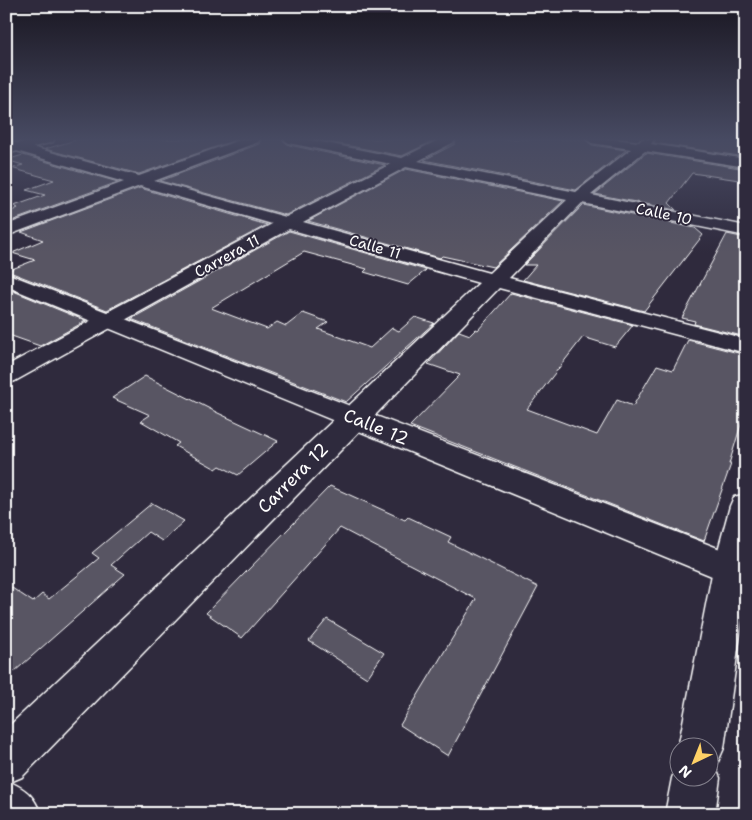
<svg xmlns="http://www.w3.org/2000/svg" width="752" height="820" font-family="'Shantell Sans',sans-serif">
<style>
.building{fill:#595564;stroke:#fff}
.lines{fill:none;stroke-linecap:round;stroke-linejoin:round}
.street-casing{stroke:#fff;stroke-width:3}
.secondary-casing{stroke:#fff;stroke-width:3}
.street{fill:#2f2a3d;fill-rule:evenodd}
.secondary{fill:#2f2a3d;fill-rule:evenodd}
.labels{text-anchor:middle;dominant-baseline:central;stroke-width:4;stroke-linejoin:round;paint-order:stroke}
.far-street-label{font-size:15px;fill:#fff;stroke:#2f2a3d}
.street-label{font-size:18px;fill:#fff;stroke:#2f2a3d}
</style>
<rect width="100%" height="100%" fill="#2f2a3d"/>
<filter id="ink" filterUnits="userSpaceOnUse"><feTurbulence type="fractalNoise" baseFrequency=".02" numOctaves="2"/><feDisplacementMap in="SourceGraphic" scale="10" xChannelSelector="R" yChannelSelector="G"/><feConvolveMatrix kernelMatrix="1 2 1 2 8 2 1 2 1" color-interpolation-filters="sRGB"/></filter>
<g filter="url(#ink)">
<path class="building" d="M79 139H238L139 174 45 149Z
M261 139H281L289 145 385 165 286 215 160 181 259 144Z
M314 139H437L402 156Z
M457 139H584L592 145 626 150 576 190 424 160 455 144Z
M656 139H741L737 143 746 146V157L654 143Z
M646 153 746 169V181L692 173 669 203 676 210 595 194Z
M23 155 118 182 6 223V214L18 208 14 206 45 195 26 190 54 180 11 168 23 165 6 160Z
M406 169 563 201 493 267 442 256 440 258 308 221Z
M140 188 267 225 107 310 7 271 35 260 12 253 43 240 21 232Z
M583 205 695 228 703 235 644 311 523 280 536 265H524Z
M289 231 426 270 408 285 364 272 367 269 304 252 211 308 267 329 277 322 286 326 303 313 328 322 318 329 370 348 392 328 399 331 415 317 434 323 346 402 131 319Z
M727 234 746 238V270L740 286 746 287V337L694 324 695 321 682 318Z
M6 288 86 321 40 346 6 334Z
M511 293 633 325 615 347 583 337 527 409 597 435 617 400 633 406 657 365 673 370 688 340 746 355V408L729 464H731L704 541 410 426 460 375 428 364 459 331 470 335 476 329 478 330Z
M145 376 218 413 278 441 238 475 220 466 216 469 175 446 179 443 141 421 150 415 112 398Z
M330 486 405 520 408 517 451 537 448 542 538 587 448 756 400 725 476 599 340 528 242 638 206 613Z
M152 503 184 521 162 541 148 532 111 565 125 574 6 679V584L33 602 42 594 49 599 99 558 92 553Z
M327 619 384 653 367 678 309 641Z"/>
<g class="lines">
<g class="street-casing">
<path id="street" d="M242 139H259L258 142 154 181 286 217 391 164 289 143 283 139H306L402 158 440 139H455L454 142 418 161 576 192 631 149 592 143 586 139H614L639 142 642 139H654L651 144 746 159V167L645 151 591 195 746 226V236L582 203 509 278 746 339V353L499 288 22 777 10 782C28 790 34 797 41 814H6V729L479 283 289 229 15 381 6 384V366L272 224 140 186 6 236V225L124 182 6 148V140L139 176ZM406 167 567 200 489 273 303 222Z
M746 494V592L724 748 717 764 714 765 720 778 715 814H665L672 778 679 761 680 778H710V748H680V751L678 748 713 569 730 506 734 497Z"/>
</g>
<g class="secondary-casing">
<path id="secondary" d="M34 139H54L53 142 6 154V146Z
M6 273 746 559V590L6 286Z"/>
</g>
<use href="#street" class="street"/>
<use href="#secondary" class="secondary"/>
</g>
</g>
<linearGradient id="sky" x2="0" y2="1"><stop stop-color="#1a1722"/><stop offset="0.55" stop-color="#474a62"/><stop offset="1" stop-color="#474a62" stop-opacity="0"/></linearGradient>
<rect width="752" height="253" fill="url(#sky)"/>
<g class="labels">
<g class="far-street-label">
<text transform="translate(664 214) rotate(12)">Calle 10</text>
<text transform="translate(375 247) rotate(16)">Calle 11</text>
<text transform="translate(227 256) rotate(-29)">Carrera 11</text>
</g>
<g class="street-label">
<text transform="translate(376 427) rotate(22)">Calle 12</text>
<text transform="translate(293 478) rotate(-45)">Carrera 12</text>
</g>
</g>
<rect width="752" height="820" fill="none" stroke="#2f2a3d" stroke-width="25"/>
<rect x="12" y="12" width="727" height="795" fill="none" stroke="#fff" stroke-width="2" filter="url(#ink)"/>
<g transform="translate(694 762) rotate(223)"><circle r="24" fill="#2f2a3d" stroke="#827f8b"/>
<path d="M0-4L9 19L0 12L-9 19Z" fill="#ffd166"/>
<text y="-8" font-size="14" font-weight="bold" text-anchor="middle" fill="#ffffff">N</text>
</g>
</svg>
